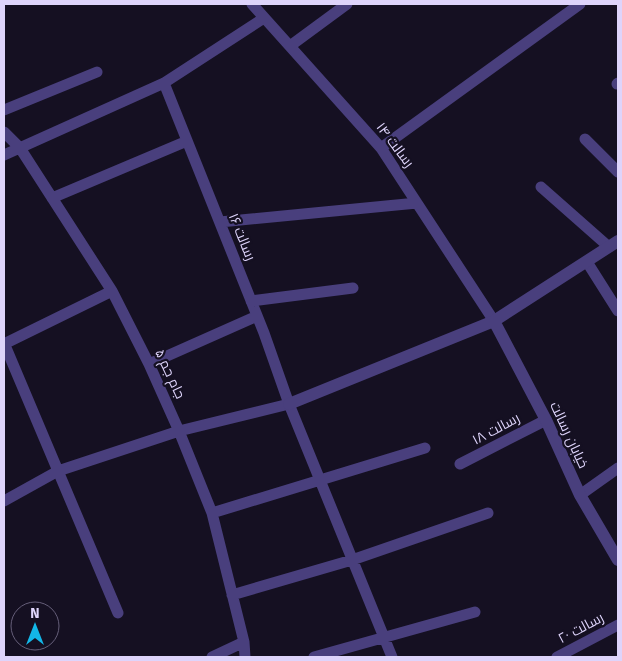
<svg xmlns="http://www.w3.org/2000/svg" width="622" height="661" font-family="'Fira Sans',Cairo,sans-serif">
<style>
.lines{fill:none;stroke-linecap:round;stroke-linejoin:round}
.minor{stroke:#493f7d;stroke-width:11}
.tertiary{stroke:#493f7d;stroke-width:12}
.labels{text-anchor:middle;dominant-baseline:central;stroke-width:4.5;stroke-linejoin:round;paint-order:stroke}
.street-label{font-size:14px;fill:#ded4fb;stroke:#151022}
</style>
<rect width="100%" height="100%" fill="#151022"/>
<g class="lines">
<path class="minor" d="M252 4 381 148 494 321
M290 46 347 4
M164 83 264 333 289 404 392 657
M617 84 618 83
M4 110 97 72
M4 132 20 148 112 291 149 364 179 431 212 513 244 642 245 657
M585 139 618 172
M381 148 580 4
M4 155 164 83 264 18
M541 187 609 247
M52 198 187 141
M220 222 417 203
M587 262 618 311
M251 301 353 288
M4 343 118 613
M4 344 112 291
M149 364 257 316
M460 464 546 420
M580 495 618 468
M4 501 58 471 179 431 289 404
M212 513 425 448
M232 595 352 560 488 513
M212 657 244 642
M314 657 475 612
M557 657 618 625"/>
<path class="tertiary" d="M494 321 546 420 580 495 618 560
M289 404 494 321 618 241"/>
</g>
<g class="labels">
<g class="street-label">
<text transform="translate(395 145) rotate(53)">رسالت ۱۴</text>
<text transform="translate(242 237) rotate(68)">رسالت ۱۶</text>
<text transform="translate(170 374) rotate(65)">جام جم ۵</text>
<text transform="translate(496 429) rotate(-28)">رسالت ۱۸</text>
<text transform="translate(569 435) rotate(65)">خیابان رسالت</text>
<text transform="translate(581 628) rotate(-28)">رسالت ۲۰</text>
</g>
</g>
<rect width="622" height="661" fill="none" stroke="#ded4fb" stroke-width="10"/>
<g transform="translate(35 626)"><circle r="24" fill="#151022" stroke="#655e79"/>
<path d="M0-4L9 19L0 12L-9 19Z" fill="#13b7e8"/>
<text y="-8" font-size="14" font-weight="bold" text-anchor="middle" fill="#ded4fb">N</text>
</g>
</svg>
